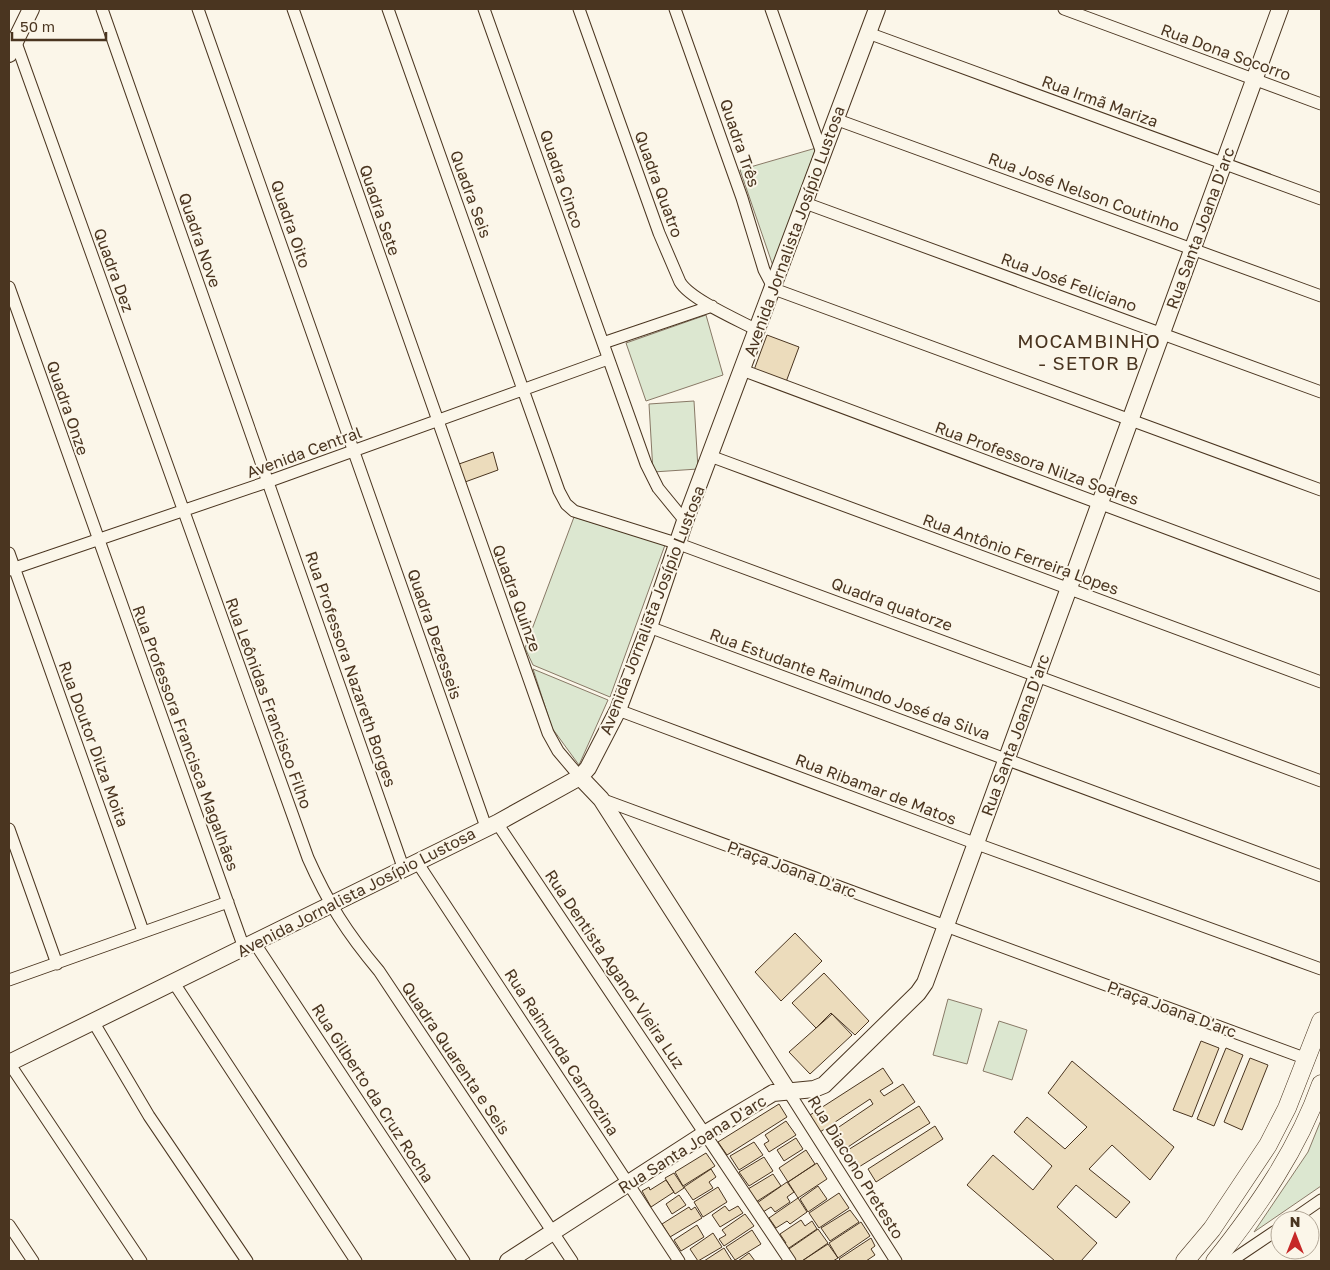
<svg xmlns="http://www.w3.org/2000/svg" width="1330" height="1270" font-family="'Golos Text',sans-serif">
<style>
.green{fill:#dce7d0;stroke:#887966}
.building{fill:#ecdcbc;stroke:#4a3520}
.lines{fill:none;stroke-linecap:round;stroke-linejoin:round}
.street-casing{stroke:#4a3520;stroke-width:13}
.secondary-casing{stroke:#4a3520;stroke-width:18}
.primary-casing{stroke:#4a3520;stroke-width:19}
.street{stroke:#fbf6e9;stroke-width:11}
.secondary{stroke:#fbf6e9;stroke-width:16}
.primary{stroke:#fbf6e9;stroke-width:18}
.labels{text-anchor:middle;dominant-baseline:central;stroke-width:4;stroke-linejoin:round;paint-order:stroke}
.street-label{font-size:16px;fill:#4a3520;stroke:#fbf6e9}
.quarter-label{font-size:19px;letter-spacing:1px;fill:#4a3520;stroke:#fbf6e9}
</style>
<rect width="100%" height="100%" fill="#fbf6e9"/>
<path class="green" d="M816 148 773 266 740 170Z
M706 315 723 375 646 401 626 343Z
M694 401 698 469 653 472 649 404Z
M574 517 665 545 610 697 533 665 525 648Z
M533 669 608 700 579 765 552 728Z
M948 999 982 1009 967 1064 933 1055Z
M999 1021 1027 1030 1012 1080 983 1071Z
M1321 1120V1186L1254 1232 1308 1152Z"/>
<path class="building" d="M767 335 799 347 786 382 754 370Z
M493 452 498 470 465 482 459 464Z
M795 933 822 961 781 1001 755 972Z
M824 973 869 1021 855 1035 831 1013 816 1028 792 1003Z
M832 1014 852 1035 810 1074 789 1052Z
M1201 1041 1219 1048 1192 1117 1173 1110Z
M1226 1048 1243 1055 1214 1126 1197 1119Z
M1250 1058 1268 1065 1242 1130 1224 1122Z
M1072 1061 1174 1147 1150 1180 1112 1145 1089 1169 1130 1202 1116 1218 1076 1185 1057 1207 1097 1243 1081 1261H1055L967 1185 993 1155 1033 1190 1052 1166 1014 1132 1027 1117 1065 1149 1087 1127 1048 1093Z
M883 1068 893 1083 880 1091 884 1096 903 1084 915 1102 842 1151 830 1133 873 1104 870 1099 820 1132 810 1115Z
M779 1104 787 1117 727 1155 718 1142Z
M919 1106 930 1123 854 1170 843 1153Z
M786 1121 796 1135 769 1152 764 1144 769 1141 765 1135Z
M935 1126 943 1139 876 1182 868 1169Z
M796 1138 803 1149 784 1161 777 1150Z
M754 1142 763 1155 739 1170 730 1156Z
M806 1150 815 1164 788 1182 779 1168Z
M706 1153 715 1166 683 1186 675 1172Z
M764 1157 773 1171 749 1186 739 1172Z
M817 1163 827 1179 798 1198 788 1182Z
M711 1169 716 1177 709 1182 713 1188 693 1200 684 1187Z
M674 1173 684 1188 675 1194 665 1178Z
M773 1174 781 1186 756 1202 748 1189Z
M666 1180 674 1192 651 1207 642 1191 649 1187 650 1190Z
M787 1182 794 1192 787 1197 790 1202 775 1212 771 1207 763 1212 757 1203Z
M818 1186 827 1199 808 1212 800 1199Z
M718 1187 727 1202 703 1217 694 1202Z
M839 1193 849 1208 819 1228 809 1213Z
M679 1195 686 1205 672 1214 666 1204Z
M798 1198 807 1212 790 1224 787 1221 776 1228 769 1218Z
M725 1206 729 1211 738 1206 743 1213 720 1227 712 1215Z
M689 1207 691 1210 695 1207 702 1218 670 1237 662 1224Z
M850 1210 859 1222 830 1241 821 1228Z
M745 1214 754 1226 724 1246 719 1239 726 1235 722 1230Z
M801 1220 805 1226 812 1221 817 1229 786 1250 783 1245 786 1243 780 1234Z
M861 1222 870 1236 838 1258 829 1243Z
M697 1225 704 1237 681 1251 674 1240Z
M818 1229 828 1243 802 1261H793L786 1251Z
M752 1230 761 1244 735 1260 726 1247Z
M713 1233 722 1247 698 1261 690 1249Z
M871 1238 875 1246 871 1249 875 1255 866 1261H841L839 1259Z
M828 1244 838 1258 833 1261H802Z
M724 1248 732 1261H704Z
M749 1253 755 1261H738Z"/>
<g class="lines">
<g class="street-casing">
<path id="street" d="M102 9 403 867
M198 9 486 827
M293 9 548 733 558 751 580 777
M388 9 559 491 566 504 574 511 679 544 1321 781
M484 9 646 464 658 488 685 521
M579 9 659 233 680 282C690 299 738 320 757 330
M675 9 742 198 764 270 774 289 1321 490
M771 9 822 153
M1064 9 1321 104
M868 33 1321 199
M15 40 308 858C328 903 347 933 379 971L572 1261
M835 119 1321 296
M805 203 1321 392
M9 287 244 948
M603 343 712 306
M742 370 1321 586
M710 456 1321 682
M9 553 143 931
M9 570 267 482 608 359
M649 627 1321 876
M618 710 977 844 1321 969
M601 799 1307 1059
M497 823 790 1261
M9 829 57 964
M417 862 679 1261
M254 942 464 1261
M9 980 228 902
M174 983 356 1261
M94 1023 149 1116 247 1261
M9 1063 141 1261
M788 1091 896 1261
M1292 1220 1321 1200
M9 1225 33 1261
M1231 1261 1280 1228"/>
</g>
<g class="secondary-casing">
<path id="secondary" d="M9 54 31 9
M580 777 601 799 788 1091
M9 1063 497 823 580 777 588 768 618 710 649 627 685 521 877 9
M508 1261 706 1133 773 1093 814 1089 824 1085 918 993 925 983 1280 9"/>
</g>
<g class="primary-casing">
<path id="primary" d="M1185 1261 1212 1229 1268 1145 1287 1108 1321 1021
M1215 1261C1258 1207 1298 1149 1321 1084"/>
</g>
<use href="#street" class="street"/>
<use href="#secondary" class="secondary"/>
<use href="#primary" class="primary"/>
</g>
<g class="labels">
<g class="street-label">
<text transform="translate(1226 52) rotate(20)">Rua Dona Socorro</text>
<text transform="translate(1100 101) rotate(20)">Rua Irmã Mariza</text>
<text transform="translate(740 143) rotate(71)">Quadra Três</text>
<text transform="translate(562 179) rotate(71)">Quadra Cinco</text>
<text transform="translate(659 184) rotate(70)">Quadra Quatro</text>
<text transform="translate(1084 192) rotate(20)">Rua José Nelson Coutinho</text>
<text transform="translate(471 194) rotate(70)">Quadra Seis</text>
<text transform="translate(380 210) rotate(71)">Quadra Sete</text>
<text transform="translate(291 224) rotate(71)">Quadra Oito</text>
<text transform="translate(1200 228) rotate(-70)">Rua Santa Joana D'arc</text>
<text transform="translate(794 231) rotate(-70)">Avenida Jornalista Josípio Lustosa</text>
<text transform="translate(200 240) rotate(71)">Quadra Nove</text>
<text transform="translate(114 270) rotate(70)">Quadra Dez</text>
<text transform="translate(1069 282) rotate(20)">Rua José Feliciano</text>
<text transform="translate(68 408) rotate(71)">Quadra Onze</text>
<text transform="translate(304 452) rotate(-20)">Avenida Central</text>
<text transform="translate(1037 463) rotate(20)">Rua Professora Nilza Soares</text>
<text transform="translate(1021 554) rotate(20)">Rua Antônio Ferreira Lopes</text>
<text transform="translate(517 598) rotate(70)">Quadra Quinze</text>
<text transform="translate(892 604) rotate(20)">Quadra quatorze</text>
<text transform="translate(652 610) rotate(-69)">Avenida Jornalista Josípio Lustosa</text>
<text transform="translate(435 634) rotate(71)">Quadra Dezesseis</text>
<text transform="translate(351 669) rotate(71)">Rua Professora Nazareth Borges</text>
<text transform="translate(850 684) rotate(20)">Rua Estudante Raimundo José da Silva</text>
<text transform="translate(269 703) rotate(70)">Rua Leônidas Francisco Filho</text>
<text transform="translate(1015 735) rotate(-70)">Rua Santa Joana D'arc</text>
<text transform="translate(186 738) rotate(70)">Rua Professora Francisca Magalhães</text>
<text transform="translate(94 744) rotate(70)">Rua Doutor Dilza Moita</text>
<text transform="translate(876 789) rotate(21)">Rua Ribamar de Matos</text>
<text transform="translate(792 869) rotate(20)">Praça Joana D'arc</text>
<text transform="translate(356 892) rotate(-27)">Avenida Jornalista Josípio Lustosa</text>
<text transform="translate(615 969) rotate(56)">Rua Dentista Aganor Vieira Luz</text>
<text transform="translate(1172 1009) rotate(20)">Praça Joana D'arc</text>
<text transform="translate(562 1052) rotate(57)">Rua Raimunda Carmozina</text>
<text transform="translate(456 1058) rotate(56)">Quadra Quarenta e Seis</text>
<text transform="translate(373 1093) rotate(57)">Rua Gilberto da Cruz Rocha</text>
<text transform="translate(692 1144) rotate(-32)">Rua Santa Joana D'arc</text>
<text transform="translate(856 1167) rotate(58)">Rua Diacono Pretesto</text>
</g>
<g class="quarter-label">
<text x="1089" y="340">MOCAMBINHO<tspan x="1089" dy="22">- SETOR B</tspan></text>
</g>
</g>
<rect width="1330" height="1270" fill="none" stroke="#4a3520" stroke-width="20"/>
<g transform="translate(1295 1235)"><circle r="24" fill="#fbf6e9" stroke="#b4a999"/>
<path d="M0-4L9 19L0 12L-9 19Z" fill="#c62828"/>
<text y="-8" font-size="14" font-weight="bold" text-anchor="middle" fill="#4a3520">N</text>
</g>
<path d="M12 32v8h94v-8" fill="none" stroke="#4a3520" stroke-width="2.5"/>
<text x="20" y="32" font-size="15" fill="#4a3520" stroke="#fbf6e9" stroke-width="4" paint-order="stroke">50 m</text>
</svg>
